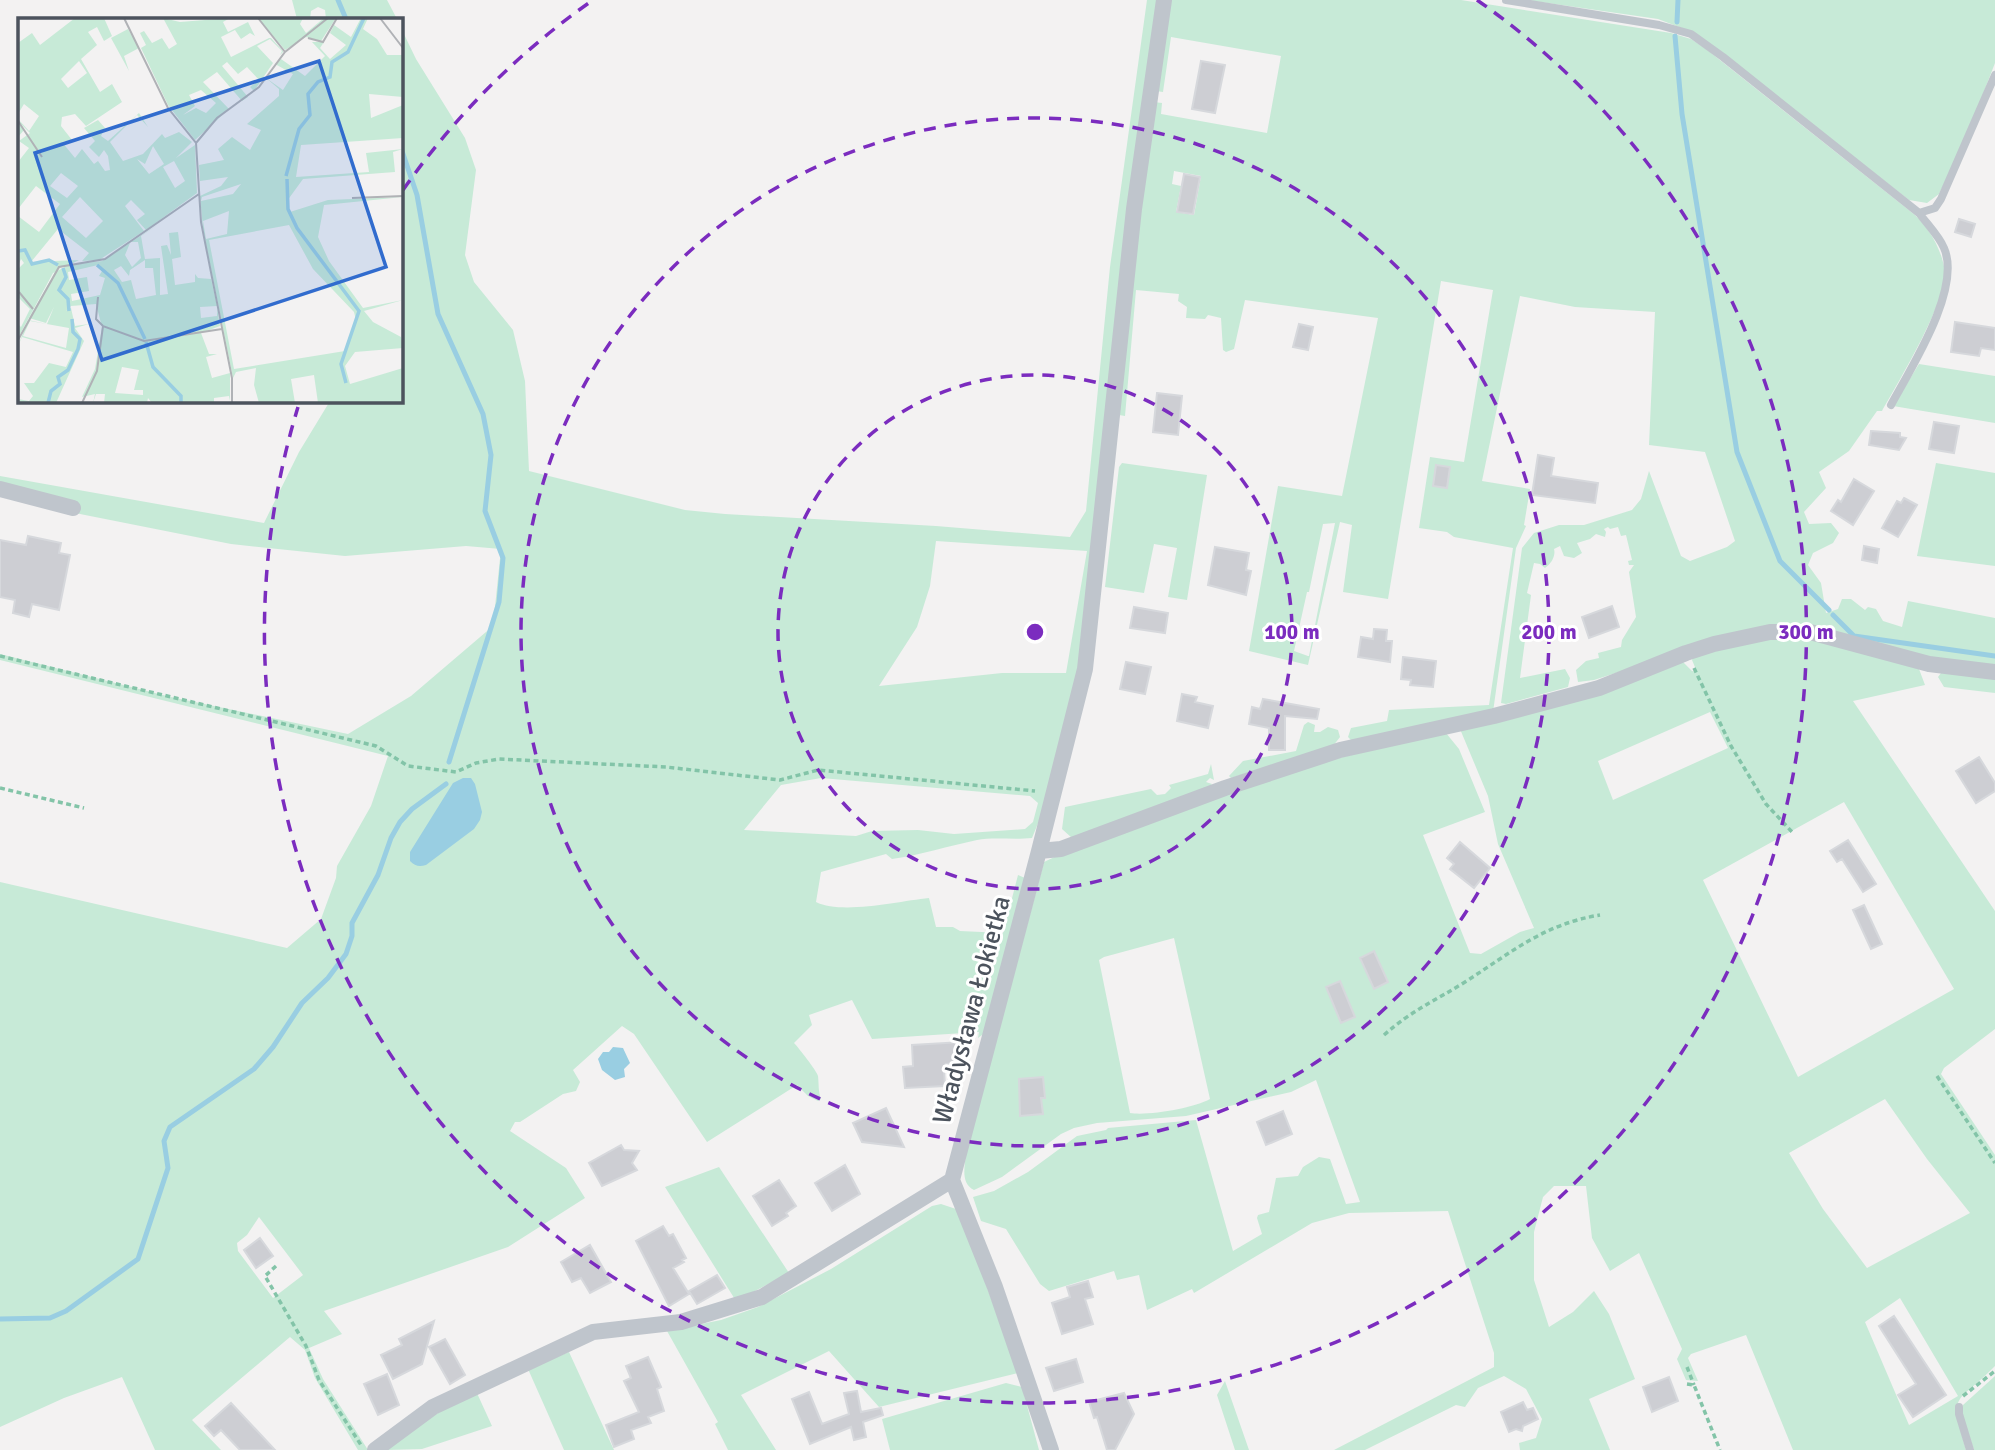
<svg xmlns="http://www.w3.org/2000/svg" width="1995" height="1450" font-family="Signika,sans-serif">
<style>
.green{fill:#c7ead7;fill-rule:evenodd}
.water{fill:#99cee2}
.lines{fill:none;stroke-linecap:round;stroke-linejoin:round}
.stream{stroke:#99cee2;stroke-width:5}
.building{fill:#cdced3;stroke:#d6d8dc;stroke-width:2}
.path{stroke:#83c4a8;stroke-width:3.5;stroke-dasharray:5 3.5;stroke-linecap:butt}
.service{stroke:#bfc5cc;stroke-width:8}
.minor{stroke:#bfc5cc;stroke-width:16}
.ring{fill:none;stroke:#7b2cbf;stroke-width:3.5;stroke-dasharray:12 9}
.labels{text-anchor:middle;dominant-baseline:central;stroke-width:6;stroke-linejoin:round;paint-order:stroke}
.street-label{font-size:26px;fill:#4c535d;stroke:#fff}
.inset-river{fill:none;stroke:#99cee2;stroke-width:3.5}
.inset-road{fill:none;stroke:#b0b2b6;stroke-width:2}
.view{fill:#316cce;fill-opacity:0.15;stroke:#316cce;stroke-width:3.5}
.inset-edge{fill:none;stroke:#4c535d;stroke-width:3.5}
.centre{fill:#7b2cbf;stroke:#fff;stroke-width:3.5}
.ring-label{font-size:21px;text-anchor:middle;font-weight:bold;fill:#7b2cbf;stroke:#fff;stroke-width:6;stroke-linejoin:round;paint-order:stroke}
</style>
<rect width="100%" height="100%" fill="#f3f2f2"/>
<path class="green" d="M292 0H387L397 19H326L325 10 318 7 311 11 310 19H297Z
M1147 0H1158L1077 675 1046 804 1032 838C1015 840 992 837 977 840 948 846 921 855 892 859L886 854 821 872 816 902C842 915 899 901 929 898L936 927H953L960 931 1003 933 1018 875 1025 878 986 1032 978 1038 979 1032 872 1039 852 1000 809 1015 812 1025 794 1043C798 1047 817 1071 818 1076 819 1084 818 1091 821 1099L818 1101 808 1096 797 1085 707 1142 634 1034 622 1026 573 1070 580 1082 576 1091 563 1094 520 1122H515L510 1131 566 1168 585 1198 508 1247 324 1311 342 1334 309 1348 323 1379 368 1450H358L315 1378 305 1350 290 1337 192 1420 221 1450H155L122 1377 64 1398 0 1427V882L287 948 321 919 336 878 337 866 371 806 388 756 0 660V654L171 697 348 734 411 696 493 626 501 549 466 546 345 556 231 544 75 513 0 482V476L264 523 299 452 330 401H401V28L416 59 465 138 476 170 465 255 474 282 513 330 525 381 529 471 685 510 725 514 936 526 1070 537 1086 511 1110 267ZM936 541 1087 551 1066 673H1002L879 686 917 627 930 586ZM821 778 1030 796 1038 803 1033 822 1025 829 954 834 918 830 872 831 856 836 744 830 781 785ZM259 1217 303 1275 273 1298 238 1251 237 1243 247 1235Z
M1170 0H1461L1671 33 1691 39 1706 49 1910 211C1928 225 1942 249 1945 272 1947 301 1898 383 1882 411H1877L1849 451 1819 472 1826 488 1804 512 1809 524 1831 523 1839 533 1833 543 1813 553 1808 565 1821 583 1826 613 1838 609 1842 599H1851L1865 610 1868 607 1876 609 1883 621 1902 627 1908 601 1995 618V667L1927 658 1803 626 1628 669 1594 680 1578 682 1576 670 1586 661 1599 658 1598 653 1621 647 1622 640 1636 617 1629 572 1634 565H1629L1628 561 1632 560 1626 535 1621 536 1618 527 1610 529 1608 527 1604 529 1606 532 1605 537 1596 534 1590 539 1577 543 1582 553 1574 558 1564 556 1560 546 1554 549C1556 556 1551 564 1545 568L1540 564 1534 563 1527 593 1531 595 1520 678 1565 669 1570 678 1568 687 1506 704 1501 703 1522 548 1534 533 1559 525H1584L1632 510 1641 499 1649 471 1681 556 1690 561 1727 547 1735 541 1705 452 1649 445 1655 312 1575 307 1520 296 1482 481 1530 489 1524 525 1526 526 1516 548 1493 712 1355 744 1348 737 1351 728 1387 721 1389 710 1489 705 1513 548 1454 537 1447 532 1419 528 1430 457 1464 462 1493 290 1441 281 1388 599 1343 592 1352 525 1340 522 1308 665 1249 651 1278 486 1342 496 1378 318 1245 300 1234 349 1226 352 1223 350 1221 318 1208 315 1205 319 1186 318 1187 307 1178 301 1179 294 1136 290 1125 416 1119 415 1129 289 1154 102 1162 103 1161 114 1267 133 1281 56 1171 37 1163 92 1156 91ZM1174 171 1201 176 1194 215 1176 212 1181 186 1172 184ZM1335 523 1309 656H1308L1294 651 1307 592H1309L1323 524Z
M1527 0H1995V63L1966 138 1939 194 1927 203 1909 200 1692 32 1658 19Z
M1919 364 1995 376V423L1893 406Z
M1122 463 1207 475 1187 600 1168 597 1177 548 1154 544 1144 593 1105 587 1119 467Z
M1936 463 1995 473V566L1917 556Z
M1811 638 1919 669 1925 685 1853 701 1995 911V1029L1944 1068 1941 1074 1995 1155V1366C1955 1407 1949 1389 1966 1450H1793L1746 1335 1691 1354 1688 1358 1698 1381 1686 1380 1677 1359 1682 1349 1639 1253 1610 1271 1592 1238 1586 1186H1554L1543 1197 1534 1232V1280L1549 1327 1573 1312 1594 1291 1609 1314 1635 1379 1589 1399 1610 1450H1520L1519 1443 1536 1438 1542 1419 1526 1389 1504 1376 1478 1388 1465 1407 1456 1405 1365 1450H1334L1494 1367V1353L1448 1211 1349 1213 1312 1223 1194 1293 1192 1289 1147 1310 1139 1275 1117 1280 1114 1271 1049 1291 1040 1284 1006 1229 981 1221 973 1197 994 1191 1028 1172 1077 1136 1106 1130 1108 1128 1196 1120 1233 1251 1262 1234 1257 1218 1258 1215 1269 1212 1276 1178 1298 1176 1303 1167 1319 1157 1330 1159 1346 1204 1360 1202 1316 1080 1291 1092 1186 1116 1097 1123 1074 1128 1061 1134 1002 1177 974 1190C960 1183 965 1166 966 1153L1044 862 1067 851 1304 766 1446 733 1459 749 1485 812 1423 835 1470 953 1481 954 1520 932 1534 928 1498 844 1488 796 1460 729 1682 661 1692 671 1697 672 1692 660 1694 655 1752 640ZM1710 712 1728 748 1613 800 1598 761ZM1844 802 1954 989 1798 1077 1703 880ZM1174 938 1210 1099C1194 1108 1148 1116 1130 1113L1099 960 1104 957ZM1885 1099 1927 1159 1970 1213 1867 1268 1823 1209 1789 1153ZM1900 1298 1958 1396 1909 1425 1865 1322Z
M1941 673 1995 678V693L1944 687 1938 677Z
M1308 722 1315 725 1314 732H1320L1328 727 1338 730 1340 737 1333 746 1231 778 1229 776 1243 761 1296 751 1304 725Z
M1211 764 1214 780 1210 778 1206 782 1212 784 1210 786 1072 838 1062 829 1065 807 1151 789 1157 795 1165 794 1171 788 1169 785 1208 774Z
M719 1167 789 1273 736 1301 665 1187Z
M941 1204 959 1210 1018 1373 879 1407 829 1351 741 1395 776 1450H728L715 1424 718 1422 667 1331 721 1320 758 1307 831 1269 932 1206Z
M569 1352 614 1450H564L528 1369Z
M1995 1376V1450H1974L1962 1414 1963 1405Z
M1225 1381 1249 1450H1235L1217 1395Z
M1006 1383 1022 1387 1039 1450H890L882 1419Z
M476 1391 492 1426 422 1449 386 1450 407 1431Z"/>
<path class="water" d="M463 778H471L475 784 482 812 480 820 474 829 426 865C419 867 415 866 410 861V852L453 783Z
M613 1047 623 1048 630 1063 624 1069 625 1077 615 1080 602 1070 598 1059 603 1052H609Z"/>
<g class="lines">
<path class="stream" d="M338 0 346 19
M1677 22 1678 0
M1675 36 1682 114 1737 452 1780 561 1829 610
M401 148 417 195 438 314 483 414 491 455 485 511 503 558 499 602 449 762
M1833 615 1854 636 1995 656
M0 1319 50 1318 66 1311 138 1259 168 1168 164 1141 170 1127 254 1069 273 1047 302 1003 328 978 346 954 352 936V923L378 875 391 838 400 822 412 809 446 784"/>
</g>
<path class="building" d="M1201 61 1225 65 1215 113 1192 109Z
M1184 174 1200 177 1193 214 1177 212Z
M1959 219 1975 224 1971 237 1955 232Z
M1955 322 1995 328V350L1981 348 1979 356 1951 352Z
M1299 324 1313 327 1308 350 1293 347Z
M1157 393 1182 396 1178 435 1153 432Z
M1934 422 1959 426 1954 453 1929 449Z
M1871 431 1900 433V437L1906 438 1899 450 1869 445Z
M1538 455 1554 458 1551 476 1598 483 1595 503 1532 495Z
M1436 465 1450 467 1447 488 1433 486Z
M1854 479 1874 491 1853 525 1831 511 1838 500 1841 502Z
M1904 498 1917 505 1898 537 1882 528 1897 501 1901 503Z
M28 536 61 543 59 553 70 555 59 610 32 604 29 617 13 613 15 600 0 597V540L26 545Z
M1864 546 1879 549 1877 563 1862 560Z
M1215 547 1249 553 1246 570 1251 571 1246 595 1208 585Z
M1612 606 1619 627 1589 638 1582 617Z
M1134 607 1168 613 1165 633 1130 628Z
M1374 629 1387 630 1386 641H1392L1390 662 1358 657 1361 637 1373 639Z
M1403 657 1436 661 1433 687 1410 685 1411 680 1401 679Z
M1126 662 1151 667 1145 694 1120 689Z
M1182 694 1197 697 1195 702 1213 706 1208 728 1177 721Z
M1263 699 1319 709 1317 719 1285 716V750H1269V728L1249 724 1252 707 1260 709Z
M1979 757 1995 783V791L1976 803 1956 771Z
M1848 840 1876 884 1863 892 1842 859 1837 862 1830 851Z
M1460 842 1490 868 1474 888 1450 869 1454 864 1447 858Z
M1864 905 1882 944 1871 949 1853 910Z
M1374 951 1388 982 1374 989 1360 958Z
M1340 981 1355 1017 1341 1023 1326 987Z
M962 1042 963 1063 946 1064 947 1069H944L945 1086 905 1088 903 1067 913 1066 912 1045Z
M1043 1077 1045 1098H1041L1043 1114 1020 1116 1019 1079Z
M886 1108 904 1147 862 1142 853 1123Z
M1283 1111 1292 1134 1266 1145 1257 1122Z
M621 1145 624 1150 639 1151 632 1163 637 1170 602 1186 589 1163Z
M845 1165 860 1194 832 1211 815 1183Z
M779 1180 796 1206 786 1213 788 1216 772 1226 753 1196Z
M663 1226 669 1236 673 1234 686 1258 682 1260 684 1262 673 1268 689 1294 669 1306 636 1241Z
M260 1238 273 1256 256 1268 244 1250Z
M590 1245 611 1282 590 1293 581 1278 572 1282 561 1262Z
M717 1275 725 1288 697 1304 689 1291Z
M1088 1281 1093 1297 1085 1299 1093 1324 1062 1334 1052 1303 1070 1297 1067 1287Z
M1894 1316 1946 1395 1913 1417 1898 1395 1916 1384 1879 1326Z
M434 1321 422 1364 393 1379 381 1355 402 1345 399 1339Z
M445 1339 465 1375 450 1384 429 1347Z
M648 1357 661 1387 657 1389 664 1411 648 1417 651 1423 631 1430 634 1439 614 1447 606 1425 639 1412 624 1381 631 1378 626 1366Z
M1076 1359 1083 1382 1054 1391 1046 1368Z
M387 1374 399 1405 378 1415 364 1384Z
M1669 1377 1678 1401 1652 1412 1643 1387Z
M857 1391 861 1412 881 1408 883 1415 863 1422 866 1437 854 1440 851 1427 810 1444 792 1399 809 1392 822 1424 849 1414 844 1393Z
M1124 1393 1134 1414 1115 1450H1107L1097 1417 1094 1418 1089 1402Z
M1523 1402 1527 1410 1533 1408 1538 1419 1523 1426 1522 1431 1516 1429 1509 1432 1501 1412Z
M231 1403 275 1450H240L221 1430 214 1436 205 1426Z"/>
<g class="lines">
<path class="path" d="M0 656 376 746 408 766 456 772 476 763 499 759 666 767 780 780 818 770 1035 791
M1694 668 1731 746 1766 804 1793 833
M0 788 84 808
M1384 1035C1412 1010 1435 1001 1465 982 1512 952 1544 924 1600 915
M1937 1076 1995 1163
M276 1266 265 1276 306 1346 319 1380 361 1445
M1687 1367 1694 1385
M1687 1384 1694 1385 1720 1450
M1963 1396 1995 1371"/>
<path class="service" d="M1506 0 1659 25 1691 34 1723 57 1919 213 1935 208 1941 199 1995 75
M1891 405C1911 368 1962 289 1944 248 1939 236 1927 224 1919 213
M1959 1407V1414L1970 1450"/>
<path class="minor" d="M0 489 73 508
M1039 851 1061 849 1225 788 1340 750 1494 716 1599 688 1686 653 1714 644 1770 632H1810L1929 664 1995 672
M375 1450 433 1407 593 1332 681 1322 762 1297 952 1180
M1051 1450 995 1287 952 1180 1039 851 1085 669 1134 209 1164 0"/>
</g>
<g class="ring">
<circle cx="1035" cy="632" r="257"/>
<circle cx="1035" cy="632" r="514"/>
<path d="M403 190A771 771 0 0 1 593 0M1477 0A771 771 0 1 1 298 407"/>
</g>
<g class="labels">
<g class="street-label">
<text transform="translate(972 1010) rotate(-75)">Władysława Łokietka</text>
</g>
</g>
<g transform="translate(18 18)">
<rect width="385" height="385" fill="#f3f2f2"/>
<path d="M57 0H86L94 18 86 23 79 9 70 14 79 27 63 41 82 74 94 66 104 84 68 108 57 96 44 99 43 108 54 122 44 124 57 140 64 131 76 146 80 143 87 153 92 152 90 138 86 132 81 139 71 129 77 123 66 110 80 102 87 110 83 118 90 123 121 95 130 109 119 97 92 124 105 143 125 136 144 116 147 120 161 114 174 124 158 140 177 127 179 175 128 212 119 202 127 196 113 182 107 188 126 213 81 242 64 243 71 235 40 211 13 244 61 242 35 255 0 320V306L3 309 12 291 0 279V251L6 245 3 241 0 248V198L21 214 42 186 18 168 0 191V144L11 130 1 123 12 115 3 106 6 112 0 119V101L11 113 21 98 6 86 0 96V25L14 15 22 27ZM61 43 69 55 50 70 43 61ZM135 128 146 146 131 156 119 141 127 146ZM156 143 167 163 157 170 145 149ZM43 155 60 168 49 180 32 168ZM62 179 85 203 68 220 44 199ZM145 0 162 4 212 0 205 4 210 14 230 4 237 18 232 15 223 21 217 12 203 19 213 39 251 20H253L265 33V34L262 37 264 33 252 21 239 28 255 45 236 73 232 69 241 62 229 49 220 56 209 44 204 48 230 79 224 83 199 54 185 64 211 91 177 122 150 87 123 30 128 27 122 15 126 13 134 25 144 20 151 31 159 26ZM183 72 198 85 188 95 178 90 165 97 177 88 171 77ZM240 0H285L282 6 288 15 306 0H318L303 23 288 19 267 32ZM343 0H350L345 11 359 21 369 37H385V79L351 76 353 100 385 87V120L283 127 278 159 351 154 348 135 385 131 375 134 377 154 285 161 269 183 272 194 310 182 385 179 306 187 300 219 311 243 345 290 385 282 346 293 355 304 383 319 385 330 337 334 327 348 332 366 385 350V385H300L296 357 273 361 277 385H241L236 367 238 350 218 354 215 360 185 211 182 178 203 168 210 159 182 163 181 147 206 142 200 131 214 119 232 132 243 112 229 106 261 78V71L248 60 265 72 275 56 257 46 263 41 287 58 307 38 294 24H306L302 30 312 41 328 27 312 15 316 7 333 19ZM223 166 215 176 183 183 184 179ZM211 193 209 216 188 221 185 203ZM271 207 295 251 336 294 338 302 327 333 216 351 191 222ZM110 11 121 30 106 38 111 53 93 20ZM141 206 123 218 127 241 142 240V277L150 276 143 228 149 227 153 237 151 215 160 214 163 239 154 241 157 267 177 264V256L180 260 193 261 189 242 199 288 182 289 183 300 199 298V290L202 308 183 315 191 336H199L188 339 194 360 212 355V383L211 378 196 380V385H134L130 380 129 385H86L87 376H78L75 385 77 376 64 379 77 351 84 309 78 286 53 288 48 293 53 290 57 308 71 306 57 310 66 323 38 385H0V381L11 383 15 378 6 365H16L31 345 48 349 55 334 4 319 0 328 10 302 29 306 36 289 28 305 11 300 37 254 44 248 84 243 112 225 107 237 114 249 123 240 120 224H113ZM127 242V250H135L138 277 118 281 113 262 104 264 96 252 103 248 111 258 112 252ZM80 247 84 253 81 258 87 260 82 277 54 283 53 276 71 273 69 259 51 262 50 254ZM12 303 51 310 48 330 5 318ZM104 349 121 352 116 372H125V377L97 375Z" fill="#c7ead7" fill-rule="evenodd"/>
<path class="inset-river" d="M268 158 281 111 292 97 290 76 300 64 312 59 314 44 330 34 346 0M269 161 270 191 279 210 341 293 323 346 328 365M0 233 7 232 14 246 31 242 40 247M79 247 100 265 127 321M45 250 48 259 41 272 50 281 51 293M128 324 135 349 163 378V385M30 385 33 373 42 366 40 359 50 352 60 331 62 321 55 314 54 301"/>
<path class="inset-road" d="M106 0 150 90 178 125 183 204 214 360V385M240 0 267 34M362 0 385 30M290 20 305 24 319 0M0 103 24 139M178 125 199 100 241 69 267 34 310 0M334 180 385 178M1 274 15 291M80 279 78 301 85 308M0 322 41 249 87 241 181 176M64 385 79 353 85 308 126 323 204 311"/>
<path class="view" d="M301 43 368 249 84 342 17 135Z"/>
<rect width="385" height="385" class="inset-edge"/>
</g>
<circle cx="1035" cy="632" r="10" class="centre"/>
<g class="ring-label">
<text x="1292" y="639">100 m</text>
<text x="1549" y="639">200 m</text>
<text x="1806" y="639">300 m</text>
</g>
</svg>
